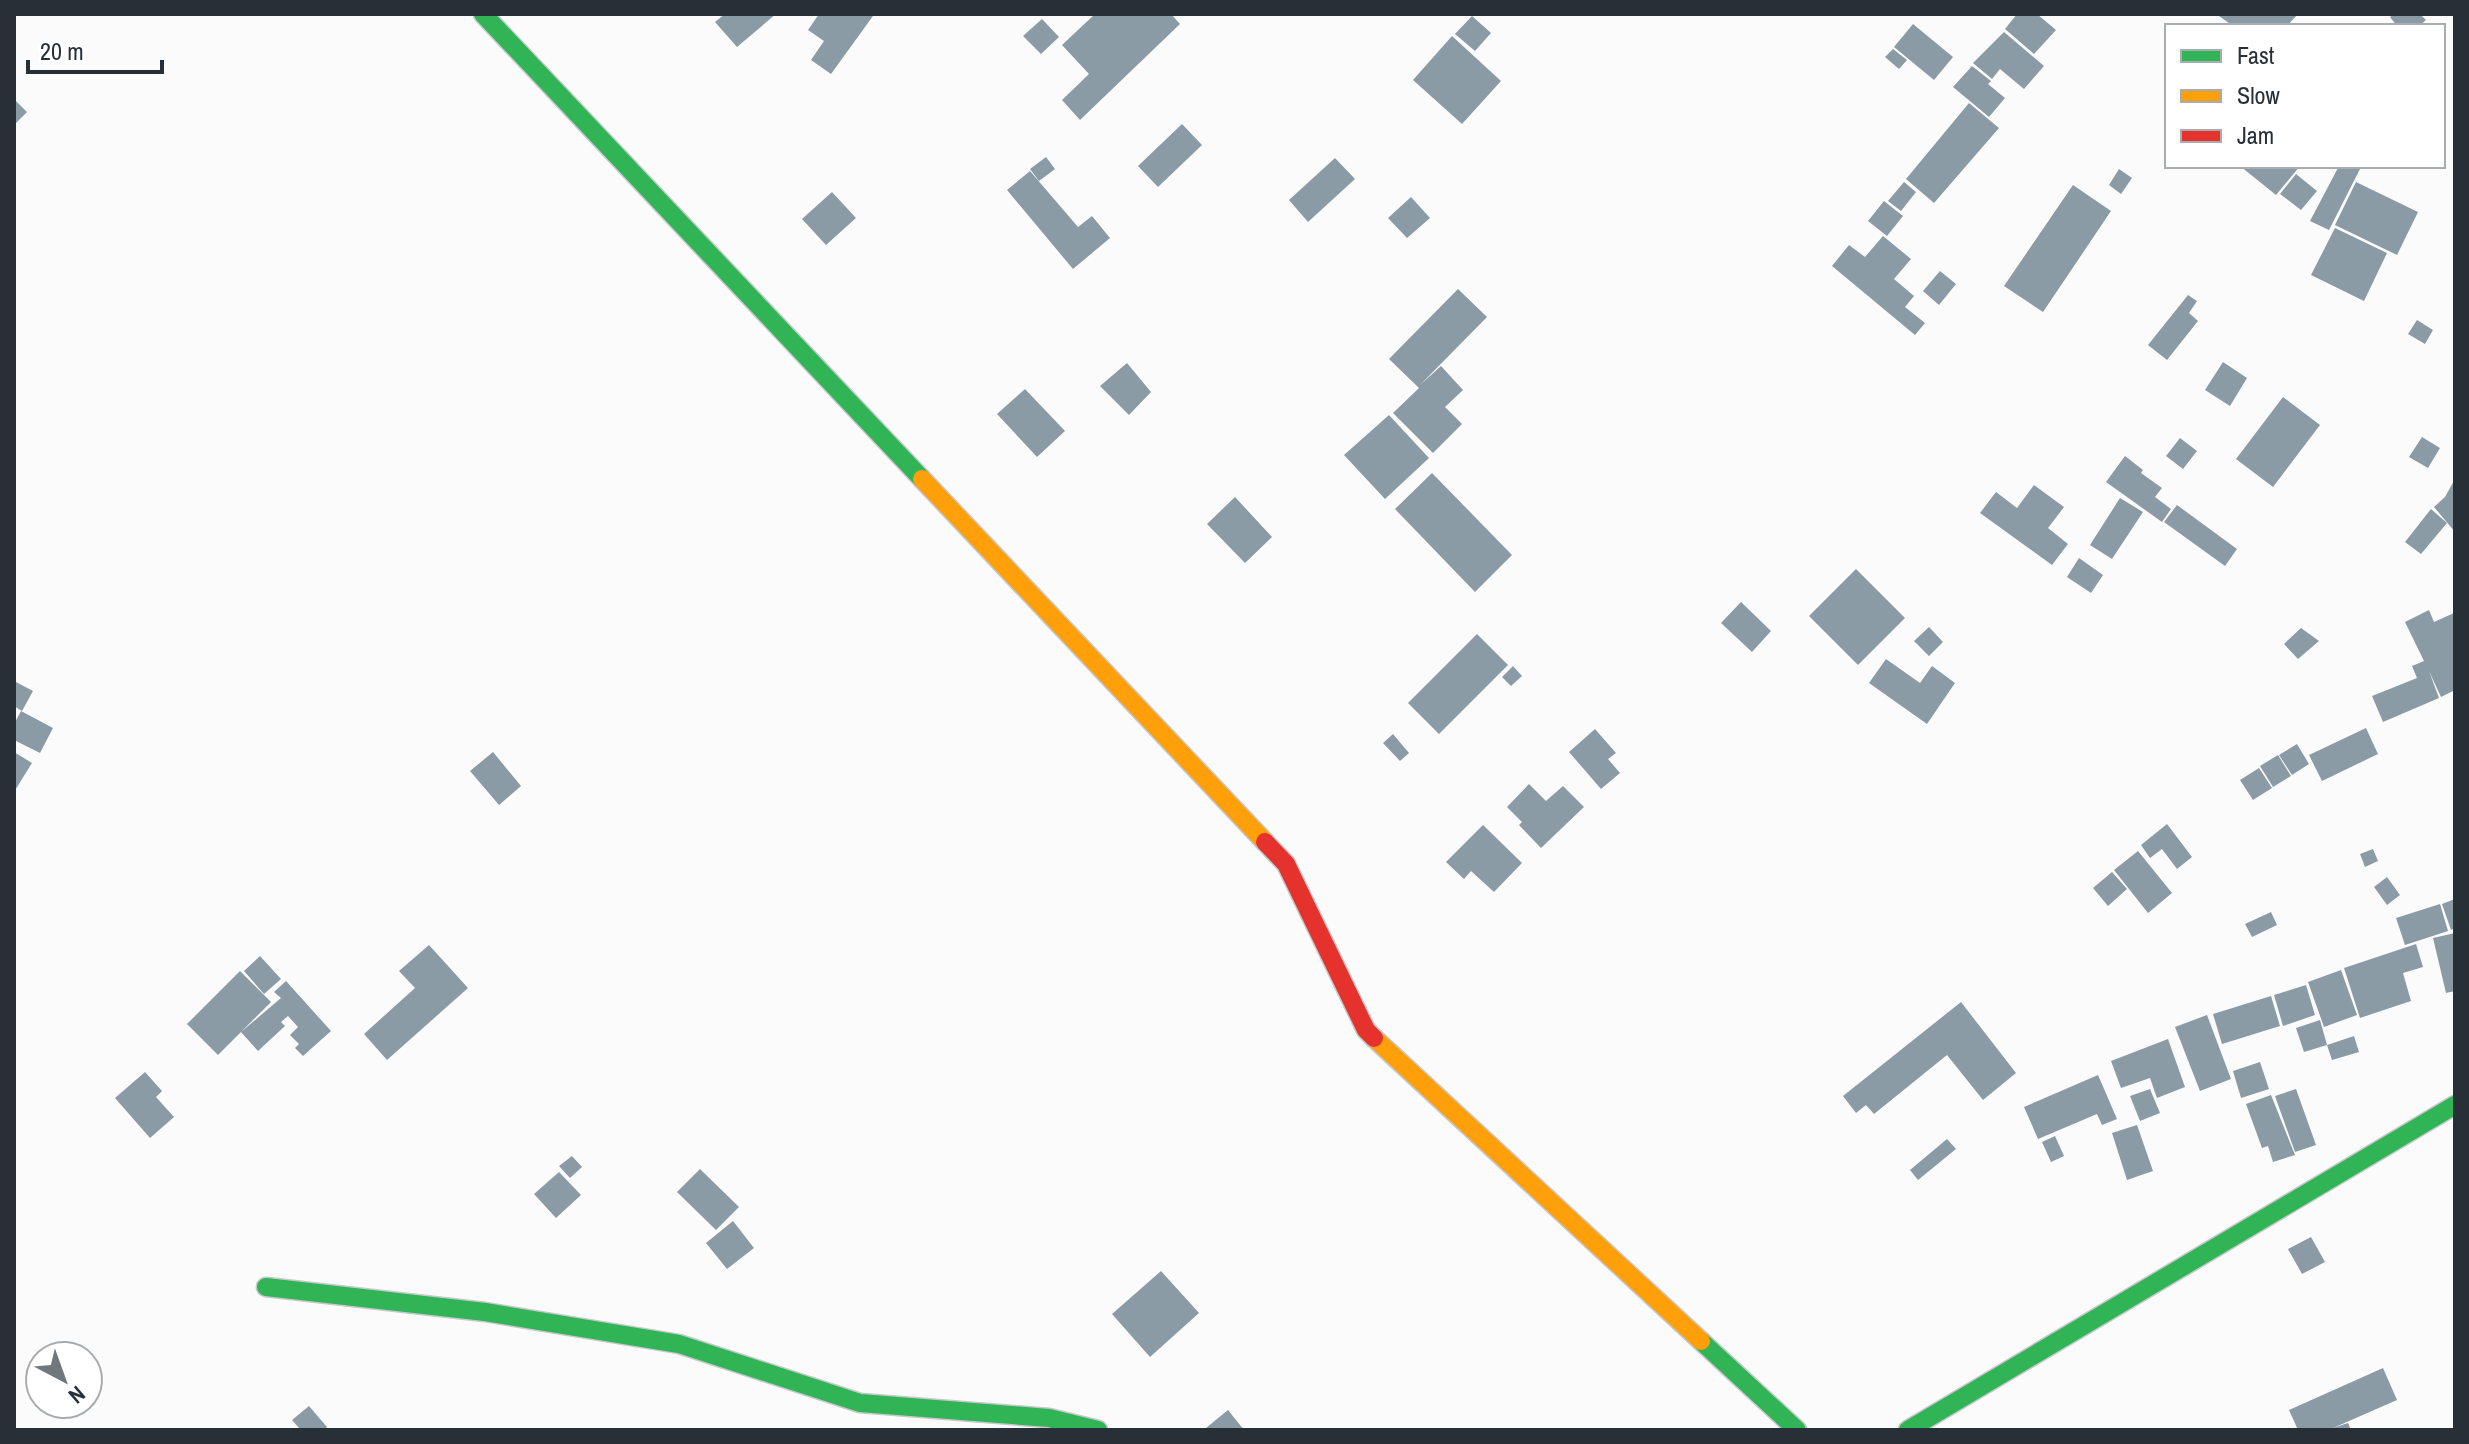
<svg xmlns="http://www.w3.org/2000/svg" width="2469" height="1444" font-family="'Archivo Narrow',sans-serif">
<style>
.building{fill:#8a9ba5}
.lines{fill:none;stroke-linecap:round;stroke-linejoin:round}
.fast-casing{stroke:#c5c9cc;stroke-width:21}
.slow-casing{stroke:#c5c9cc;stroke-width:21}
.jam-casing{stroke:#c5c9cc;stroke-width:21}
.fast{stroke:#30b455;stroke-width:18}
.slow{stroke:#ff9f0a;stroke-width:18}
.jam{stroke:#e5322d;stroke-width:18}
</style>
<rect width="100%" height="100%" fill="#fbfbfb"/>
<path class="building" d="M725 14H776L737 47 715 22Z
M819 14 873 16 831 74 811 60 824 41 808 30Z
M1095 14H1171L1180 24 1080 120 1062 100 1089 74 1062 45Z
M2017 14H2037L2056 30 2034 54 2005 29Z
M2221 14H2298L2287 26H2233L2219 16Z
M2394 14H2420L2426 20 2419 26H2397L2390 17Z
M1472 16 1491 33 1475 51 1455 34Z
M1042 19 1059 37 1041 54 1023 36Z
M1913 24 1953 57 1934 80 1894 47Z
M2004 32 2044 66 2024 89 2000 69 1992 79 1973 63Z
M1452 36 1501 81 1462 124 1413 80Z
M1893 49 1907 60 1899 69 1885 57Z
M1972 66 1991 81 1988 84 2005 98 1989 117 1953 87Z
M14 99 27 112 14 125Z
M1969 103 1999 128 1934 203 1906 179Z
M1182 124 1202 145 1158 187 1138 166Z
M1046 157 1055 169 1039 181 1030 169Z
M1335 158 1355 179 1308 222 1289 200Z
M2240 166H2300L2276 195Z
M2339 166 2361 167 2329 230 2310 221Z
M2119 169 2132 178 2121 194 2109 185Z
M1030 171 1078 227 1092 216 1110 238 1073 269 1007 190Z
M2296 174 2317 191 2301 210 2280 194Z
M1904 182 1916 192 1901 211 1888 201Z
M2356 182 2418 212 2397 255 2335 225Z
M2073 185 2111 211 2043 312 2004 286Z
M832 192 856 218 826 245 802 219Z
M1411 197 1430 218 1407 238 1388 218Z
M1884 201 1903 216 1887 236 1868 221Z
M2335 228 2387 253 2364 301 2311 275Z
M1883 236 1911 259 1894 279 1914 296 1905 307 1925 323 1915 335 1832 266 1849 245 1865 257Z
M1940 271 1956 284 1939 305 1923 291Z
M1458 289 1487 317 1420 385 1441 366 1463 390 1445 407 1462 424 1433 453 1393 413 1419 388 1389 359Z
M2188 295 2197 301 2189 313 2198 321 2167 360 2148 345Z
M2417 320 2433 330 2425 344 2408 334Z
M2223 362 2247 378 2230 406 2205 390Z
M1127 363 1151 392 1129 415 1100 386Z
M1025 389 1065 431 1037 457 997 414Z
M2283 397 2320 425 2273 487 2236 459Z
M1389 415 1429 458 1385 499 1344 455Z
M2422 437 2440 448 2428 468 2409 457Z
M2180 438 2197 451 2183 469 2166 456Z
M2125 456 2143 470 2141 473 2162 488 2155 497 2171 509 2162 522 2106 482Z
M1432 473 1512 555 1475 592 1395 509Z
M2455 479V532L2434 507 2445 497Z
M2034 485 2064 507 2048 528 2068 544 2052 565 1980 513 1996 492 2017 508Z
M1235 497 1272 537 1245 563 1207 524Z
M2120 498 2143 512 2112 559 2090 545Z
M2177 505 2237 549 2225 566 2164 522Z
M2431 509 2447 523 2421 554 2405 542Z
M2079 558 2103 575 2091 593 2067 577Z
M1856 569 1905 618 1858 665 1809 616Z
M1741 602 1771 631 1752 652 1721 623Z
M2429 610 2434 622 2454 613 2455 615V690L2441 697 2429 671 2439 698 2383 722 2372 696 2417 678 2412 666 2424 661 2405 622Z
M1929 627 1943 642 1929 656 1914 641Z
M2301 628 2319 641 2298 659 2284 644Z
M1477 634 1508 665 1439 734 1408 703Z
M1886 659 1920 683 1932 666 1955 683 1927 724 1869 683Z
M1513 666 1522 676 1511 686 1502 677Z
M14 681 33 691 22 711 14 706Z
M21 711 53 728 40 753 14 740V724Z
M2366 728 2378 754 2322 781 2309 755Z
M1595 729 1616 753 1608 759 1620 773 1601 789 1569 752Z
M1393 734 1409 753 1400 761 1383 743Z
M2297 744 2309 764 2292 775 2279 755Z
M14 752 32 763 14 792Z
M493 752 521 786 499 805 470 771Z
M2278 755 2291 776 2273 787 2260 766Z
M2259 768 2272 788 2253 800 2240 780Z
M1529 784 1546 801 1563 786 1584 807 1541 848 1519 825 1522 822 1507 807Z
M2167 824 2192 857 2177 869 2162 849 2150 858 2141 845Z
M1483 825 1522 863 1494 892 1471 871 1464 879 1446 862Z
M2373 849 2378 861 2365 867 2360 854Z
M2138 851 2172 893 2148 913 2114 870Z
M2112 872 2127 889 2108 906 2093 888Z
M2387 877 2400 895 2387 905 2374 887Z
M2455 899V928L2451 930 2442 904Z
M2440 904 2448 931 2405 945 2396 918Z
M2271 912 2277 925 2252 937 2245 924Z
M2455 933V991L2446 993 2433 938Z
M2416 944 2423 967 2403 973 2411 1001 2360 1018 2344 968Z
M429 945 468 988 387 1060 364 1034 415 988 399 971Z
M260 956 281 979 264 994 244 971Z
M2341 970 2357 1015 2324 1027 2308 982Z
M240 971 271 1002 218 1055 187 1024Z
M286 981 331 1031 303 1056 295 1048 299 1044 290 1035 298 1027 288 1016 281 1022 285 1026 258 1051 241 1032 281 998 274 992Z
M2306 985 2315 1015 2283 1026 2274 995Z
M2271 996 2280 1026 2222 1044 2213 1014Z
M1961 1002 2016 1073 1983 1100 1947 1055 1874 1114 1866 1105 1856 1113 1843 1096Z
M2207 1015 2231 1079 2200 1091 2175 1027Z
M2320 1020 2327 1045 2304 1052 2296 1028Z
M2354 1036 2359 1052 2332 1060 2327 1045Z
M2168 1039 2185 1087 2157 1098 2150 1078 2121 1088 2111 1061Z
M2260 1062 2269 1089 2241 1098 2233 1071Z
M145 1072 162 1091 156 1097 174 1117 150 1138 115 1098Z
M2098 1075 2117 1119 2102 1125 2097 1114 2038 1139 2024 1107Z
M2150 1089 2160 1113 2140 1121 2130 1096Z
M2296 1089 2316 1145 2295 1152 2275 1096Z
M2271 1095 2295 1155 2273 1162 2268 1146 2262 1148 2246 1104Z
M2137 1125 2153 1171 2127 1180 2112 1133Z
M2055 1136 2064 1156 2051 1162 2042 1142Z
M1947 1139 1956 1149 1918 1180 1910 1170Z
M572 1156 582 1167 570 1178 559 1166Z
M700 1169 739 1207 716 1230 677 1192Z
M559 1172 581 1195 556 1218 534 1194Z
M733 1221 754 1248 727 1269 706 1243Z
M2311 1237 2325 1262 2302 1274 2288 1249Z
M1161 1271 1199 1313 1150 1357 1112 1314Z
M2383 1368 2397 1400 2333 1428 2348 1423 2351 1430H2298L2289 1410Z
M309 1406 327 1427 324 1430H296L299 1428 292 1420Z
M1228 1410 1244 1430H1208L1206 1428Z"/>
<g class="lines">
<g class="fast-casing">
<path id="fast" d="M483 14 922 479
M266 1287 485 1312 679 1344 860 1403 1049 1418 1098 1430
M1701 1341 1797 1430
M1908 1430 2455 1105"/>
</g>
<g class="slow-casing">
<path id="slow" d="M922 479 1265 842
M1374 1038 1701 1341"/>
</g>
<g class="jam-casing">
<path id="jam" d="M1265 842 1286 864 1366 1030 1374 1038"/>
</g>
<use href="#fast" class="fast"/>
<use href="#slow" class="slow"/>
<use href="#jam" class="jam"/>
</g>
<rect width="2469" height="1444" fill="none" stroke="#273036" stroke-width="32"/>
<rect x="2165" y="24" width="280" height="144" fill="#ffffff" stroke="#a9acaf" stroke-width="2"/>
<rect x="2181" y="50" width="40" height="12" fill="#30b455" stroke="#a9acaf" stroke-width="2"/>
<text x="2237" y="64" font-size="24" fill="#273036">Fast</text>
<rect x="2181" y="90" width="40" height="12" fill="#ff9f0a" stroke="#a9acaf" stroke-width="2"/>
<text x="2237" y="104" font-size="24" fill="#273036">Slow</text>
<rect x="2181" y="130" width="40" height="12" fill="#e5322d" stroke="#a9acaf" stroke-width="2"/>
<text x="2237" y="144" font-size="24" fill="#273036">Jam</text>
<g transform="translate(64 1380) rotate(139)"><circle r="38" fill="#ffffff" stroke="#a9acaf" stroke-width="2"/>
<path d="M0-6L14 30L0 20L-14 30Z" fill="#71777b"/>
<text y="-12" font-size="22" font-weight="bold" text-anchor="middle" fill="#273036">N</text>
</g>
<path d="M28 60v12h134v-12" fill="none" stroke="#273036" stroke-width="4"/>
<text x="40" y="60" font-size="24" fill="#273036" stroke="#ffffff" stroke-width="6" paint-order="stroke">20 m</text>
</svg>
